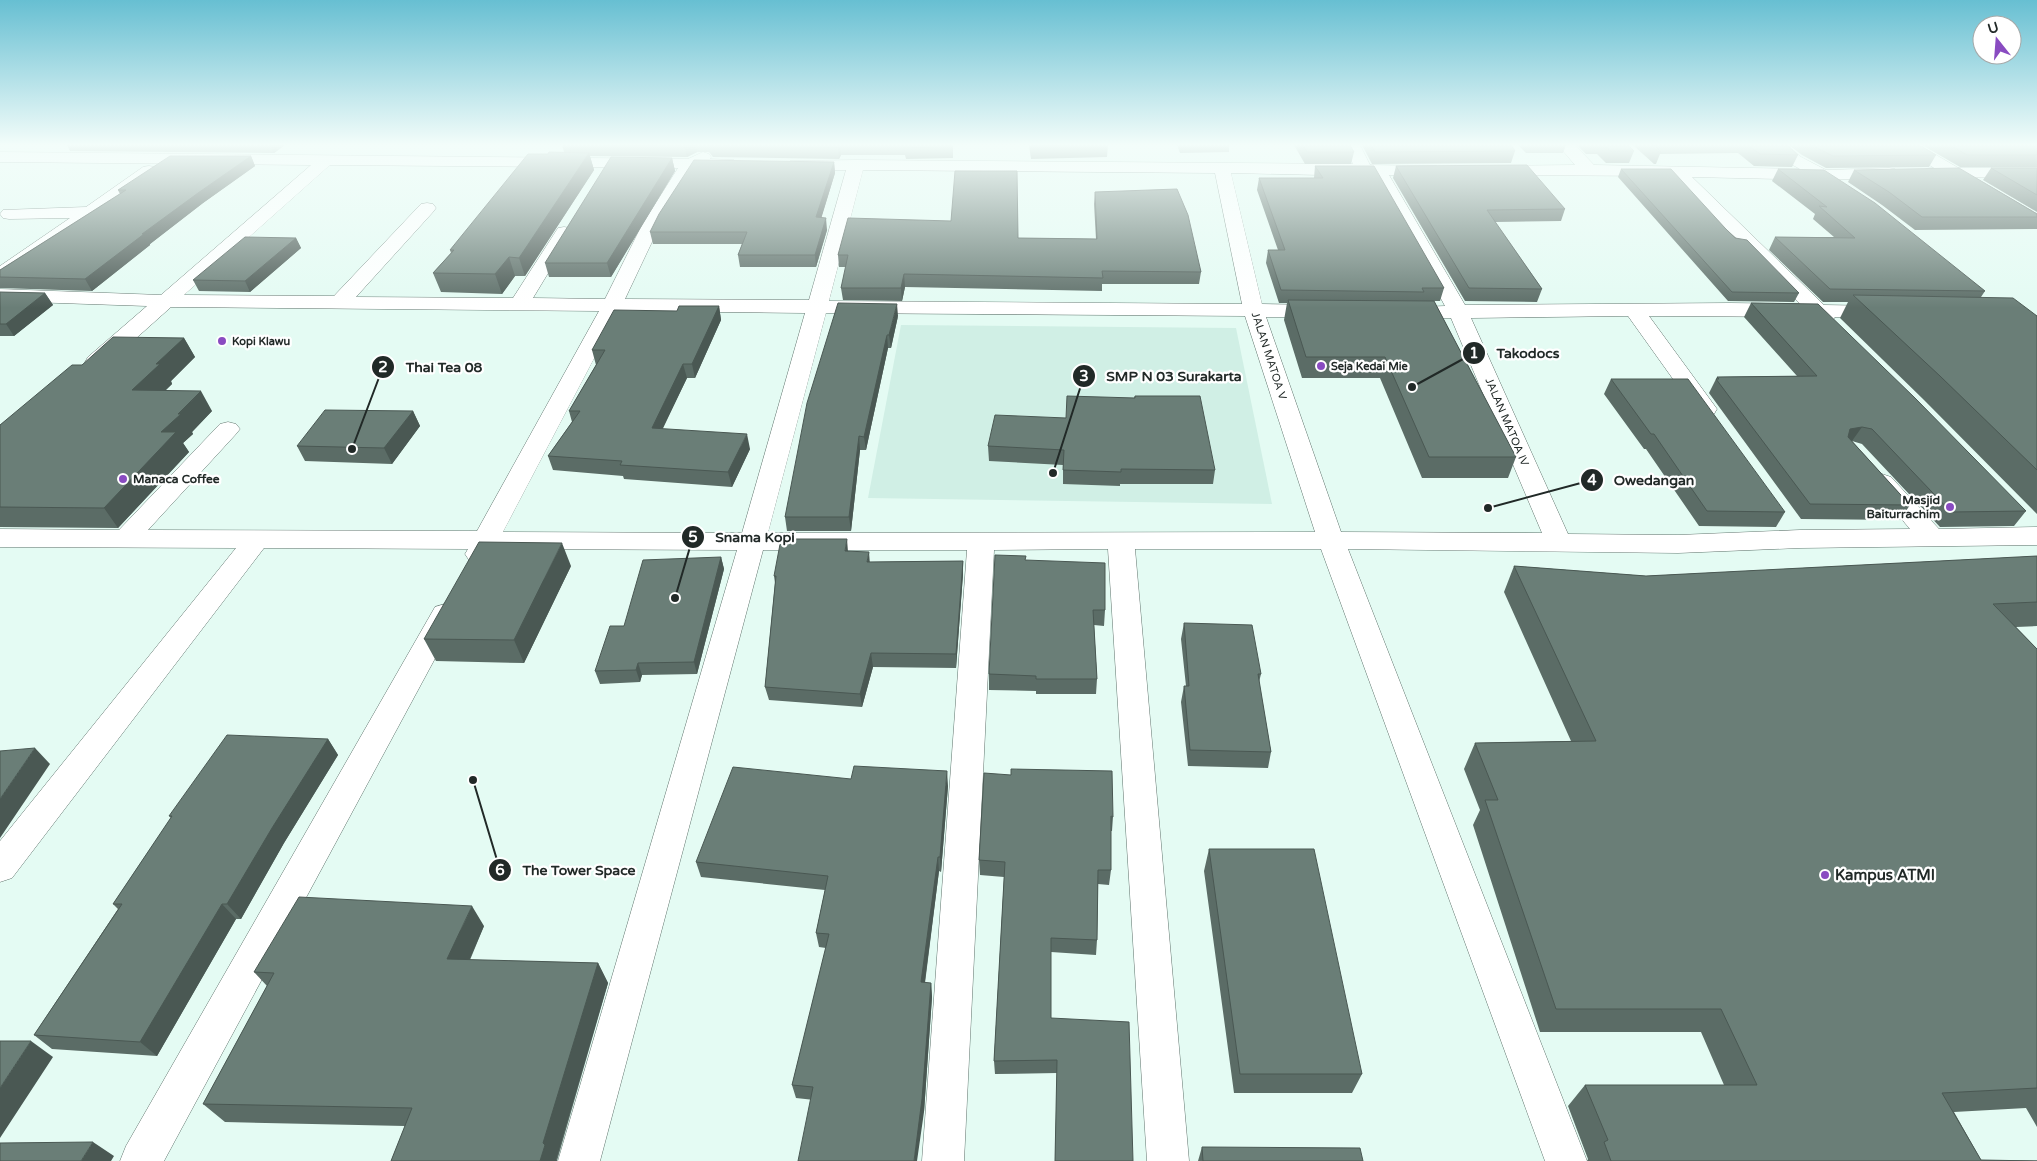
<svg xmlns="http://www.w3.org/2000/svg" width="2037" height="1161" font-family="'Varela Round',sans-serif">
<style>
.built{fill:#d0efe5}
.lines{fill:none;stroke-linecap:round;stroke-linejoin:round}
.minor-casing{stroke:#61756e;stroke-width:1}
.tertiary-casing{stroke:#61756e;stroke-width:1}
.minor{fill:#fff;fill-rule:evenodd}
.tertiary{fill:#fff;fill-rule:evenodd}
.wall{fill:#5b6c66}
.shaded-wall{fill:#4a5853}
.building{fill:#6a7e77;stroke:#4a5853}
.poi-dot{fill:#894bc1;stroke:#fff;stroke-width:2}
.labels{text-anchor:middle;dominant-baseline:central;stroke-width:4.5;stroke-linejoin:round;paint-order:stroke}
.far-poi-label{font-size:11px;font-weight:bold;fill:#212927;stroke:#fff;text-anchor:start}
.far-street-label{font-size:11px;fill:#212927;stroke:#fff}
.poi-label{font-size:12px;font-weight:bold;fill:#212927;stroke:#fff;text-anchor:start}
.near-poi-label{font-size:15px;font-weight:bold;fill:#212927;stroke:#fff;text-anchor:start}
.leader{fill:none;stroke:#212927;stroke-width:2}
.callout-dot{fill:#212927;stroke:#fff;stroke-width:2}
.mark-label{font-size:15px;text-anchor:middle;font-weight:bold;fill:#fff}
.callout-label{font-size:14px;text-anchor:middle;font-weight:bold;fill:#212927;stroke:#fff;stroke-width:4.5;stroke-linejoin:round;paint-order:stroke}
</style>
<rect width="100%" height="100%" fill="#e4fbf3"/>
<path class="built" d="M901 325 1236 328 1272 504 868 498Z"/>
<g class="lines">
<g class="minor-casing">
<path id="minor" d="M1344 145H1360L1370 165 1437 166 1439 170 1437 174 1431 175H1389L1465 305 1730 303 1800 304 1673 176 1496 175 1490 174 1488 170 1490 166 1575 165 1558 145H1575L1594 165 1800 169 1789 163 1769 145H1787L1801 157 1826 170 1889 168 1895 169 1897 173 1895 177 1889 178 1823 180 1692 177 1824 305 1881 306 1888 308 1891 312 1888 316 1881 318 1835 317 1832 321C1824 323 1819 323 1813 317L1649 316 1717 409 1714 414 1706 416 1698 414 1628 316 1471 318 1568 534 1678 535 1800 530 1910 529 1870 482 1873 477 1882 474 1891 477 1939 529 2037 527V545L1800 548 1678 553 1348 549 1587 1161H1545L1321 549H1135L1189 1161H1147L1108 549 994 550 964 1161H922L967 550H763L600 1161H558L737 550 494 549 487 560 478 563 469 560 465 554 468 549 264 548 12 878 0 882V841L236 548 0 547V529L119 530 220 424 228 422 236 424 240 429 236 434 148 530 477 531 599 311 171 307 104 367 96 369 88 367 85 362 88 357 147 306 0 301V289L161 295 311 165 0 162V152L688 159 703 152 709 154 711 157 710 159 734 160 736 164 734 168 695 169 660 225 625 299 809 300 846 170H796L790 169 788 165 790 161 856 160 1353 164ZM330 165 678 168 642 225 605 299 533 298 573 232 570 228 564 227 558 228 513 298 356 297 433 212 436 208 433 204 427 203 421 204 334 296 184 295ZM863 170 1215 173 1242 304 829 301ZM1231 173 1365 176 1373 175 1445 306 1397 308 1394 312 1397 316 1404 318H1451L1542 533 1341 532 1266 317H1323L1330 315 1333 311 1330 307 1323 305 1262 304ZM619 311 805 313 742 533 503 532ZM826 313 1245 316 1315 532 768 533Z
M149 166 155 167 157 171 155 175 7 279 0 281V266L70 218 9 219 3 218 0 214 3 210 86 207 143 167Z
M1932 168H2037V178L1926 177 1924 173 1926 169Z
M445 604 455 607 459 614 164 1161H120L126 1146 431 614 435 607Z"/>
</g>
<g class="tertiary-casing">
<path id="tertiary" d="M1899 145H1919L2037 214V227L2031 226 1901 148Z"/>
</g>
<use href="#minor" class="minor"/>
<use href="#tertiary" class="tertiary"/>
</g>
<path class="wall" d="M67 145H285L274 153 70 151Z
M562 145H953V158L906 159 905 155H841L839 159 713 157 709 152H697L687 157 590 156 594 170 525 276H515L502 294 441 292 433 273 451 253 450 250 548 154 564 152Z
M1029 145H1108L1107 157 1031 159Z
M1177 145H1229V152L1180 153Z
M1294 145H1350L1354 152 1351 164H1305Z
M1362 145H1511L1515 151 1511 163 1372 164Z
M1518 145H1566L1563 153H1526Z
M1577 145H1628L1634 151 1629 163H1606L1597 154H1586Z
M1633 145H1787L1798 155 1792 167 1754 166 1738 153 1660 154 1656 164H1654Z
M1789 145H1919L1936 155 1929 167 1826 168 1802 155Z
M1922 145H2037V167H1960Z
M251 156 255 166 203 203 150 244V245L92 291 0 288V270L120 194 118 190Z
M672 158 675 171 611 277H549L545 263Z
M834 162 835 173 821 218 827 230 816 267H740L738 255 742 244H653L650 232Z
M1315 166 1444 288 1440 301H1434L1516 457 1508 478H1422L1380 378H1302L1284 320 1287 303H1279L1266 263 1268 250H1278L1257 190 1259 178H1314Z
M1396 166 1565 209 1561 221 1495 222 1542 289 1537 302 1465 301 1393 178Z
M1991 168H2037V212L1983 180Z
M1621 169 1725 228 1799 293 1794 302 1728 301 1618 177Z
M1778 169 1985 291 1981 297 2037 316V514L1924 400 1840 318 1848 302H1823L1769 250 1775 237H1834L1813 219 1815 214 1772 181Z
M1854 170 2037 214V229L1915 230 1882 205 1848 182Z
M1095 192 1201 272 1199 284H1102V291L905 287 902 301 843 300 841 288 846 267H839L838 255 1018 238 1096 239 1094 204Z
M296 238 301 248 250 292 199 291 193 280Z
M0 292 45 293 53 305 14 336H0Z
M1751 303 2026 511 2014 526 1940 527 1862 444 1852 441 1910 505 1900 520 1801 519 1709 393 1717 377 1797 376 1744 317Z
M719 306 721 320 695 378H687L662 429 750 449 732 487 624 479 623 476 553 470 548 456 572 422 569 411 596 365 592 350 677 311Z
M898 316 891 348H888L866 450H860L851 531H787L785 517Z
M184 338 195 357 171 381 172 384 165 391 212 411 192 432 193 434 183 443 189 452 118 528 0 527V425L82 365Z
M1611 379 1785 512 1776 527 1699 526 1646 449H1644L1604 394Z
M1135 396 1215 470 1213 484H1120V486L1063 484V465L989 461 988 446 1066 418 1134 398Z
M413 411 420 426 392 464 305 461 297 446Z
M848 551 870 562 963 561V574L956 668 873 667 862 707 769 700 765 687 775 583 774 576Z
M2037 556V626L2016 627 2037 649V1127L2026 1108 1954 1112 1981 1160 2037 1161H1587L1588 1159 1568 1106 1585 1085H1724L1701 1032H1540L1473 825 1480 810 1464 769 1475 743 1571 741 1504 592 1514 566 1646 576Z
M721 557 724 569 697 674 642 675 640 682 600 684 595 671 624 626Z
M1026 560 1105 610 1104 626 1094 625 1097 679 1096 694H1036V691L989 690V674Z
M571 566 524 663 436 661 424 639Z
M1184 623 1261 674 1259 682 1271 752 1268 768 1188 766 1181 702 1184 686H1186L1181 639Z
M328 739 338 755 284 843 241 919H236L157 1056 52 1049 34 1035 118 909 113 904 171 818 169 816Z
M984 773 1113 817 1112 831H1111V870L1109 885 1098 884 1097 940 1096 955 1051 952V1018L1133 1161H1055L1057 1073 995 1074 994 1061 1004 877 980 875 979 860Z
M851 779 948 786 941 872 939 871 925 983H931L932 997 924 1112 796 1098 792 1085 826 948 819 947 816 933 825 890 701 877 696 862Z
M1209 849 1362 1074 1352 1093H1234L1204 871Z
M484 926 470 960 598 963 608 983 557 1161H391L405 1126 225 1122 203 1104 267 986 254 972Z
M1202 1147 1363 1161H1198Z"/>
<path class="shaded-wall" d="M270 145H285L274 153Z
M686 145H696L697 152 687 157 684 146Z
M839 145H840L841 155 839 159 838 147Z
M589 153 594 170 525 276 519 258Z
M251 156 255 166 203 203 150 244V245L92 291 85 279 142 234 198 193Z
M672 158 675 171 611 277 607 263Z
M834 162 835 173 818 229 816 217Z
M826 218 827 230 816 267 815 255Z
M296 238 301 248 250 292 245 281Z
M509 257 515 276 502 294 495 274Z
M904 274 905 287 902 301 901 288Z
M45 293 53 305 14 336 6 324Z
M897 304 898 316 891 348 889 335Z
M719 306 721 320 695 378 692 364Z
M887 335 888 348 866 450 864 437Z
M184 338 195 357 171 381 172 384 144 410 132 390 156 364Z
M683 364 687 378 656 443 652 428Z
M201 391 212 411 192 432 193 434 183 443 189 452 118 528 104 508 161 432Z
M413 411 420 426 392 464 384 448Z
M1862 427 1852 441 1841 444 1850 429Z
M747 434 750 449 732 487 728 472Z
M859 436 860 450 851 531 849 517Z
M847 539 848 552 845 551Z
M562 543 571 566 524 663 514 640Z
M869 552 870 565 867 562Z
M721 557 724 569 697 674 694 662Z
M963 561V574L956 668V654Z
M871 653 873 667 862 707 860 694Z
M638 663 642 675 640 682 636 670Z
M328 739 338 755 284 843 241 919 227 904 272 828Z
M35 748 50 764 0 838V799Z
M947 771 948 786 941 872 940 857Z
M938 857 939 871 923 996 921 982Z
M222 904 236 919 157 1056 140 1042Z
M472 906 484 926 461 979 447 959Z
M598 963 608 983 556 1160 543 1143Z
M931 983 932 997 924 1112 917 1161H914Z
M31 1041 53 1057 0 1138V1088Z
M93 1142 114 1156 111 1161H81Z
M545 1145 557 1161H540Z"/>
<path class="building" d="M600 145H686L684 146Z
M710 145H839L838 147 711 146Z
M905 145H953V146L905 148Z
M1031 145H1069L1031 146Z
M1303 145H1350L1354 152H1307Z
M1371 145H1511L1515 151 1375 152Z
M1605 145H1628L1634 151H1610Z
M1651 145H1654L1661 152H1659Z
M1748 145H1787L1798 155 1760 154Z
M1811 145H1919L1936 155 1833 156Z
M1950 145H2037V155H1967Z
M549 152 589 153 519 258 509 257 495 274 433 273 454 250H450L528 154H548Z
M170 156H251L198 193 142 234H144L85 279 0 277V270L126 190H118Z
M611 157 672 158 607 263H545Z
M694 160 834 162 816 217 826 218 815 255H738L747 232H650L659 214Z
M1527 165 1565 209 1487 210 1542 289 1469 288 1396 166Z
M1315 166H1374L1444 288H1422L1424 292 1281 290 1268 250H1285L1259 178H1323Z
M1959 168 2037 214V217H1922L1889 192 1854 170Z
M1991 168H2037V195Z
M1621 169H1671L1725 228 1735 238 1747 240 1799 293 1732 292Z
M1778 169 1824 170 1875 203 1985 291 1830 289 1775 237 1855 238 1819 206 1827 207Z
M955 171H1017L1018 238 1097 239 1095 192 1177 189 1188 215 1201 272 1102 271 1103 278 904 274 901 288H841L848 255H838L848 218 951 221Z
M245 237 296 238 245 281 193 280Z
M0 292 45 293 6 324H0Z
M1853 295 2013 298 2037 316V470L1940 376Z
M1288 300 1434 301 1516 457H1429L1385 357H1306Z
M838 303 897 304 889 335H887L864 437 859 436 849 517H785L807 403Z
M1751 303 1818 304 1915 398 2026 511 1951 512 1872 429 1862 427 1850 429 1848 437 1910 505 1810 504 1716 379H1719L1717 377 1817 376Z
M679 306H719L692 364H683L652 428 747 434 728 472 620 465 622 461 548 456 580 411H569L605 350H592L614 310 677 311Z
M113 337 184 338 156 364H160L132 390 201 391 178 414H181L161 432H176L104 508 0 507V425L72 365H82Z
M1611 379H1688L1785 512 1707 511 1654 434H1651Z
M1067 396 1135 398V396H1200L1215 470 1121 469V472L1063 470 1064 450 988 446 995 415 1066 418Z
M325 410 413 411 384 448 297 446Z
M781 539H847L845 551 869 552 867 562 963 561 956 654 871 653 860 694 765 687 776 576H774Z
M479 542 562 543 514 640 424 639Z
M995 555 1026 556 1025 560 1105 563V610H1093L1097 679H1036V676L989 674Z
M2037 556V602L1993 604 2037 649V1088L1942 1093 1981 1160 2037 1161H1611L1604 1142 1608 1140 1585 1085H1757L1721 1009H1556L1485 800H1498L1475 743 1596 741 1514 566 1646 576Z
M721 557 694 662 638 663 636 670 595 671 610 626H624L643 560Z
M1184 623 1252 625 1261 674H1258L1271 752 1190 750 1184 686H1189Z
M227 735 328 739 272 828 227 904H222L140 1042 34 1035 122 904H113L172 816H169Z
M35 748 0 799V751Z
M854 766 947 771 940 857H938L921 982 931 983 922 1099 914 1161H798L813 1087 792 1085 829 934 816 933 828 876 696 862 733 767 851 779Z
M1011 769 1112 771 1113 817 1111 816V870H1098L1097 940 1051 938V1018L1129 1022 1133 1161H1055L1057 1060 994 1061 1005 862 979 860 984 773 1011 775Z
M1209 849H1314L1362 1074H1240Z
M299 897 472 906 447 959 598 963 543 1143 545 1145 540 1161H391L412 1108 203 1104 274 973 254 972Z
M0 1041H31L0 1088Z
M93 1142 81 1161H0V1143Z
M1202 1147 1360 1148 1363 1161H1203Z"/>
<linearGradient id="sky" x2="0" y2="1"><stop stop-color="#67bfd2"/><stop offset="0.47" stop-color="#f3fdfa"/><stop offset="1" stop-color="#f3fdfa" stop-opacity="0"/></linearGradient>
<rect width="2037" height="308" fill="url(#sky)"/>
<g class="poi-dot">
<circle cx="222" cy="341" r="5"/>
<circle cx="1321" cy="366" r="5"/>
<circle cx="123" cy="479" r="5"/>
<circle cx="1950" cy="507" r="5"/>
<circle cx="1825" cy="875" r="5"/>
</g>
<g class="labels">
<g class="far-poi-label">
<text x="232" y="341">Kopi Klawu</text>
<text x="1331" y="366">Seja Kedai Mie</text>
</g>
<g class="far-street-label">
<text transform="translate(1269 356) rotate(72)">JALAN MATOA V</text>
<text transform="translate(1507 422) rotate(67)">JALAN MATOA IV</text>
</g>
<g class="poi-label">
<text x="133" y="479">Manaca Coffee</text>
<text x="1940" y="500" text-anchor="end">Masjid<tspan x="1940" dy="14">Baiturrachim</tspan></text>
</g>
<g class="near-poi-label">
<text x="1835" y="875">Kampus ATMI</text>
</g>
</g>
<path class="leader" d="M1412 387L1474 353M352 449L383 367M1053 473L1084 376M1488 508L1592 480M675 598L693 537M473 780L500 870"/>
<g class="callout-dot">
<circle cx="1412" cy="387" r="5"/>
<circle cx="352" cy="449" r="5"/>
<circle cx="1053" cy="473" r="5"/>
<circle cx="1488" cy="508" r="5"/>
<circle cx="675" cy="598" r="5"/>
<circle cx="473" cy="780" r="5"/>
<circle cx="1474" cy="353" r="12"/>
<circle cx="383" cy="367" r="12"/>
<circle cx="1084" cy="376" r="12"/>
<circle cx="1592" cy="480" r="12"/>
<circle cx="693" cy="537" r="12"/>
<circle cx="500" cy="870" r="12"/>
</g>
<g class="mark-label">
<text x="1474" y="358">1</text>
<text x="383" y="372">2</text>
<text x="1084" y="381">3</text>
<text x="1592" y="485">4</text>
<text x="693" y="542">5</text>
<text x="500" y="875">6</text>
</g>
<g class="callout-label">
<text x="1528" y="358">Takodocs</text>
<text x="444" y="372">Thai Tea 08</text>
<text x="1174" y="381">SMP N 03 Surakarta</text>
<text x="1654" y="485">Owedangan</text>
<text x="755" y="542">Snama Kopi</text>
<text x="579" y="875">The Tower Space</text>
</g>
<g transform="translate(1997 40) rotate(343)"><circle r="24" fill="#ffffff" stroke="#a6a9a9"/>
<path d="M0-4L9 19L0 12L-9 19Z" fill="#894bc1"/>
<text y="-8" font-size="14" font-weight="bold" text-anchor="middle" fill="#212927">U</text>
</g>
</svg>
